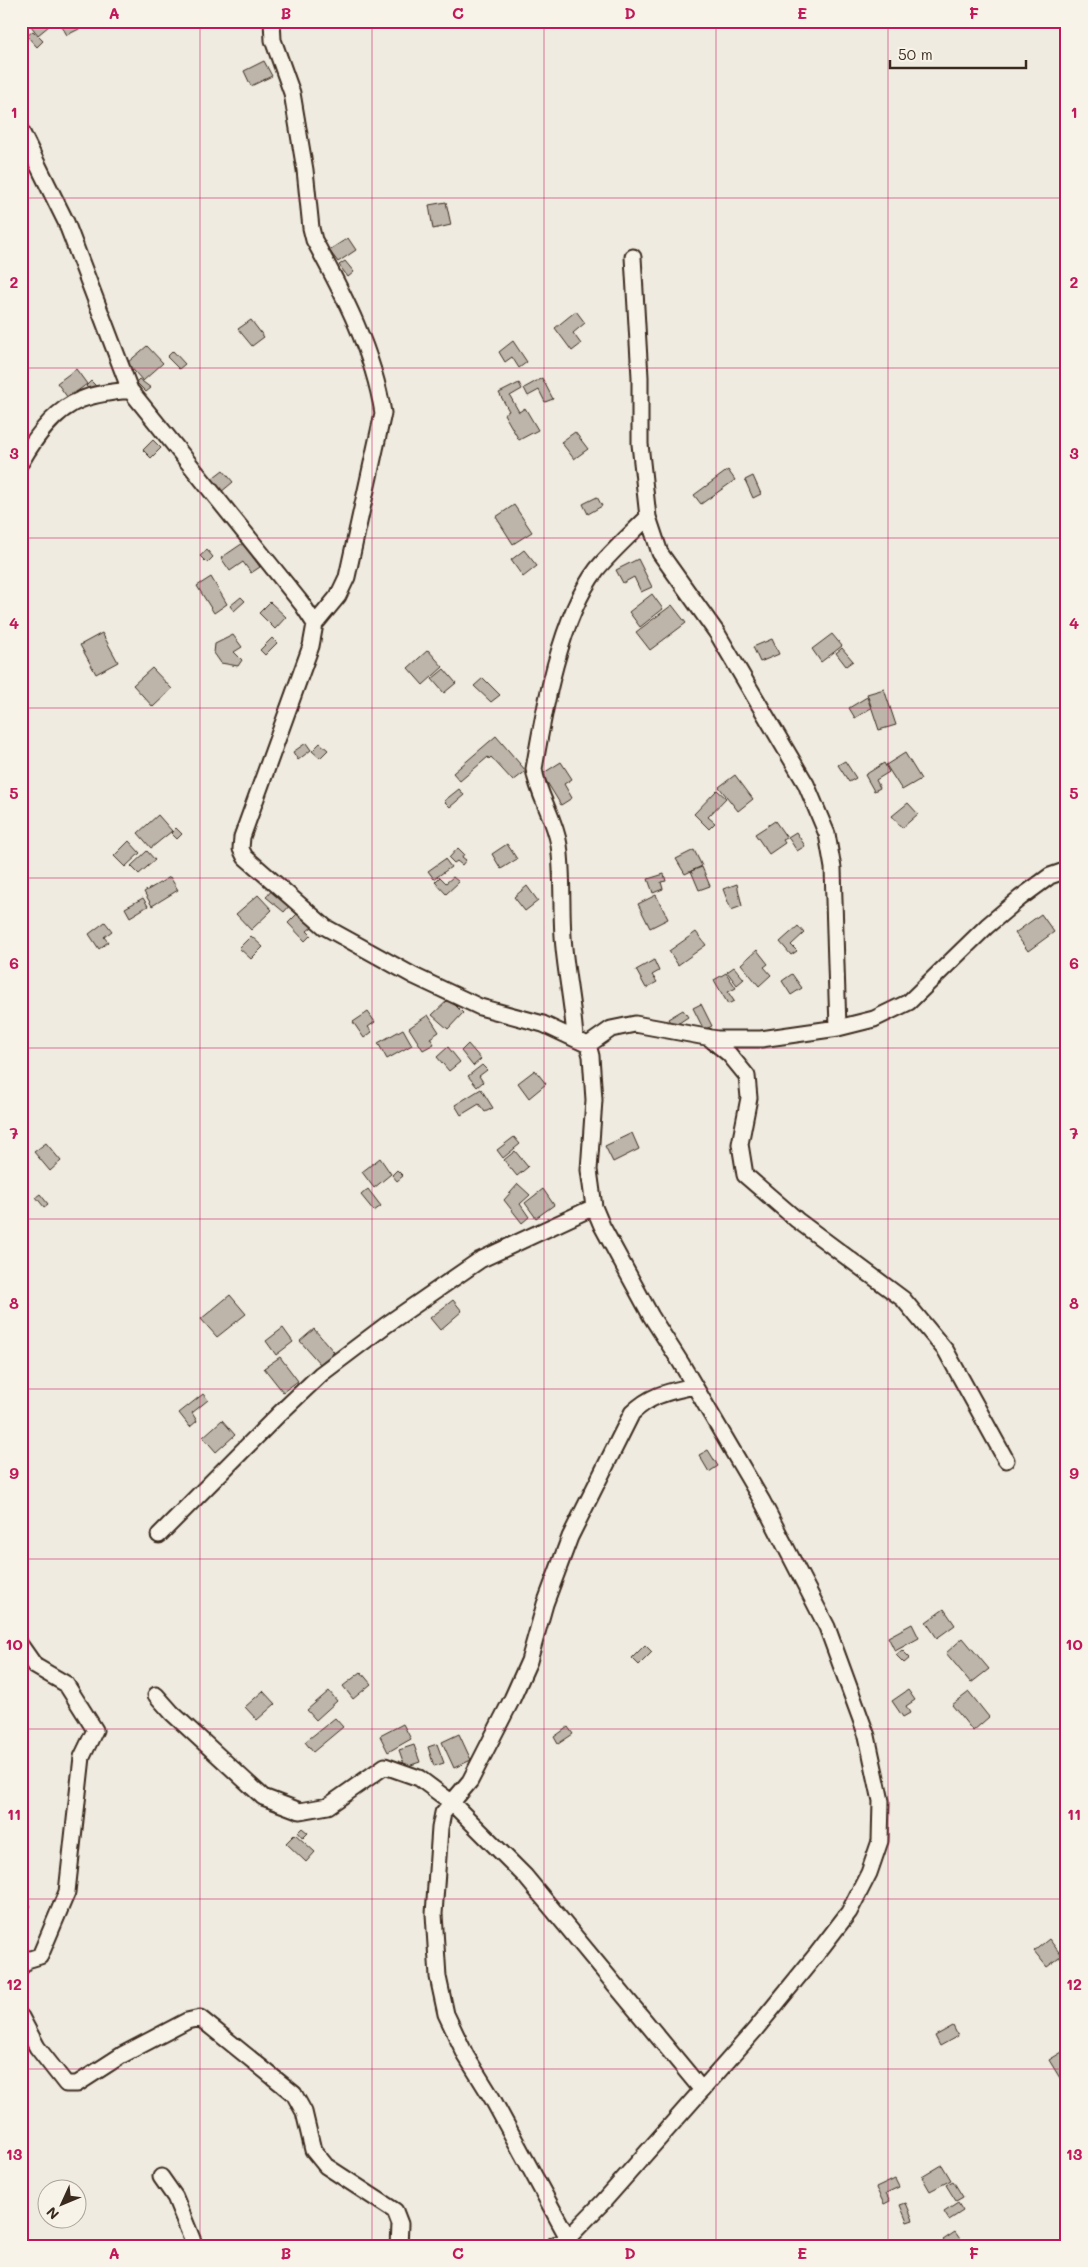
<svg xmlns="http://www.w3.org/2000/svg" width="1088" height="2267" font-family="Mali,sans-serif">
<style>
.building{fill:#bdb5aa;stroke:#3b2a1e}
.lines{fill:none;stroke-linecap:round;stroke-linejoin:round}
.minor-casing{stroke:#3b2a1e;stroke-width:19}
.minor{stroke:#f7f3e8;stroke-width:15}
.grid{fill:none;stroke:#c2185b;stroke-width:1;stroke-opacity:0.55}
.neatline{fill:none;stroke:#c2185b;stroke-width:2}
.grid-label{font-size:16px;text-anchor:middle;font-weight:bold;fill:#c2185b}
</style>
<rect width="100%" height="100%" fill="#efebe0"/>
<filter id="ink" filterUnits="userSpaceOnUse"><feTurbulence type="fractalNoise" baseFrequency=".02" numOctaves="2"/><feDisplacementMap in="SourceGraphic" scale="10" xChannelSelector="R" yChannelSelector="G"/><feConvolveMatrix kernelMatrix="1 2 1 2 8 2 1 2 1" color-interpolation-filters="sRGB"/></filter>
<g filter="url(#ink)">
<path class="building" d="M27 21H55L38 35Z
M77 21 81 28 67 35 59 22Z
M33 31 43 41 37 47 27 36Z
M264 61 272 76 251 86 244 71Z
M446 202 451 225 433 229 429 205Z
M348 238 356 250 338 262 329 250Z
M345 261 354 272 348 277 339 265Z
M576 311 585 323 573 333 581 344 572 351 555 328Z
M251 320 264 337 252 346 238 329Z
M513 341 527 362 519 368 512 357 505 362 499 352Z
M147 346 163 363 143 381 127 363Z
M173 351 185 364 179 369 167 357Z
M76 369 87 384 68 398 57 383Z
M542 378 553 399 545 402 539 390 528 396 524 388Z
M139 379 151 388 146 392 136 382Z
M91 381 97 387 91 392 86 386Z
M519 383 522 389 510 396 519 412 525 408 538 430 519 440 504 414 509 411 499 393Z
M575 432 588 449 574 459 561 442Z
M153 440 161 448 151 458 143 450Z
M223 470 233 482 220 493 210 480Z
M728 470 735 480 701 504 694 495Z
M753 476 761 494 753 498 745 480Z
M597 497 602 506 588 514 583 504Z
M514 505 532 532 513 544 496 517Z
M243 543 260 567 251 573 243 562 230 571 221 558Z
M207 550 213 557 207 563 200 556Z
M524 550 537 566 523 577 511 560Z
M638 559 652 587 641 592 634 577 623 583 616 570Z
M211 577 227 604 214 613 197 586Z
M652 594 663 609 640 627 629 612Z
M241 597 245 601 234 611 230 606Z
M270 602 286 617 275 629 259 613Z
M672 605 686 623 650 650 636 632Z
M102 633 118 662 96 674 80 645Z
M832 634 842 646 821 662 812 649Z
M233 635 242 647 234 652 242 660 238 666 221 663 214 653 215 644Z
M272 638 277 643 265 655 260 650Z
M772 639 779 654 760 662 753 647Z
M842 648 853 661 846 666 836 653Z
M428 650 443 667 423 685 408 668Z
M152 668 172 689 153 707 133 685Z
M444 669 456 683 444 693 432 679Z
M483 678 500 695 491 702 474 686Z
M884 689 896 725 879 730 867 694Z
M867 697 871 708 855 718 849 708Z
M496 736 526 771 513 781 491 757 489 759 488 757 460 781 453 773Z
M306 743 311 750 298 760 293 752Z
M320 743 328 750 320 758 312 751Z
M905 753 921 779 902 790 886 765Z
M845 761 856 778 849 782 838 765Z
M561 762 572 779 564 784 572 798 561 805 542 774Z
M884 763 889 772 876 780 880 788 874 791 865 775Z
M735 775 753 799 738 811 719 787Z
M459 789 464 795 450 807 444 801Z
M717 790 726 798 708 817 715 823 709 829 694 814Z
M908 803 918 814 902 828 892 816Z
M158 815 172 831 151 848 138 833Z
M775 821 787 838 783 840 785 843 769 854 755 834Z
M176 828 182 834 177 839 171 833Z
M796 832 805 846 797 851 788 837Z
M129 841 140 853 125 867 114 856Z
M507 844 517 859 501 869 492 854Z
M458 848 464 854 462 857 466 860 462 865 457 861 454 863 449 858Z
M694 850 702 866 685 874 676 859Z
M147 851 155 860 139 874 131 866Z
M445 859 451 867 434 879 428 871Z
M702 867 710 886 699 890 691 871Z
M664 874 666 881 661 882 663 889 653 893 648 879Z
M170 877 178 890 152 906 144 892Z
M440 877 446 883 453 877 459 882 446 894 435 882Z
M737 884 742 906 731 910 723 889Z
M527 886 538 901 525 911 514 897Z
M273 889 291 904 284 912 266 897Z
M258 895 272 910 251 930 236 914Z
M656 895 668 919 650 928 638 904Z
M143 898 148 906 130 917 125 908Z
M298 913 312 927 307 931 311 935 305 941 288 923Z
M1041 914 1054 932 1028 951 1015 933Z
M105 922 112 931 104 937 108 942 99 949 89 934Z
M798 926 804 933 791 945 797 951 791 955 780 942Z
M696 932 706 945 678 965 669 951Z
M251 936 263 947 251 959 239 948Z
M757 950 768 964 764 967 771 975 759 986 741 964Z
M654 960 659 971 652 975 657 982 646 988 636 970Z
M734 967 744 979 737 985 727 972Z
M726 973 736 988 728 992 734 1001 728 1004 714 980Z
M792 974 802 988 791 995 782 981Z
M449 999 463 1013 448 1029 432 1015Z
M701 1004 712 1026 704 1030 693 1008Z
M683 1010 688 1017 673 1027 668 1019Z
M368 1012 375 1022 368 1027 372 1032 364 1038 353 1022Z
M428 1015 439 1032 430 1038 434 1044 423 1050 409 1028Z
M403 1029 412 1045 387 1059 378 1043Z
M468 1044 481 1059 473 1066 461 1051Z
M448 1047 460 1062 449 1071 437 1057Z
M482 1065 487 1070 479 1076 483 1082 477 1087 468 1076Z
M535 1070 546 1084 529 1098 518 1083Z
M481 1089 493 1108 485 1112 479 1104 461 1115 455 1105Z
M632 1133 639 1149 613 1162 605 1146Z
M514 1137 520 1144 503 1158 497 1150Z
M46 1143 61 1161 50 1171 34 1152Z
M515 1151 528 1167 517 1176 504 1160Z
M380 1158 391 1174 374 1188 362 1172Z
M397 1170 403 1176 397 1181 392 1175Z
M518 1184 530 1195 520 1204 529 1217 522 1223 504 1200Z
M368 1189 381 1206 374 1211 361 1195Z
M543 1189 554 1205 536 1218 525 1203Z
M40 1194 48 1204 44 1207 36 1197Z
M230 1295 246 1314 217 1337 201 1319Z
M453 1300 462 1311 440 1330 430 1318Z
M283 1328 293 1342 276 1355 266 1341Z
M314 1329 334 1352 320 1364 300 1341Z
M280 1357 298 1381 283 1392 264 1368Z
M203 1394 208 1400 192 1413 197 1421 190 1427 179 1413Z
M222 1420 235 1435 216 1452 203 1437Z
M708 1450 718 1466 709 1472 699 1455Z
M944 1609 955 1625 937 1638 926 1622Z
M912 1624 919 1638 895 1651 888 1637Z
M963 1638 989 1669 971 1683 946 1653Z
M645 1645 652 1652 639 1665 632 1658Z
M902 1650 910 1658 904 1663 896 1655Z
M361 1672 371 1684 353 1699 343 1686Z
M908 1690 915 1700 906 1706 910 1713 903 1717 892 1701Z
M263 1691 275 1704 257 1720 245 1707Z
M329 1691 337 1701 316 1720 307 1710Z
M969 1692 989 1717 973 1731 952 1705Z
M335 1718 343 1727 313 1752 305 1742Z
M403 1724 411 1739 388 1752 380 1736Z
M568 1727 573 1734 558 1744 554 1737Z
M459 1734 471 1760 454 1768 442 1742Z
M437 1744 444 1763 434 1766 428 1747Z
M414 1745 420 1762 405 1767 399 1750Z
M302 1828 308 1833 303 1838 298 1832Z
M295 1834 315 1852 306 1862 286 1843Z
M21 1896 31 1906 21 1916Z
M1049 1939 1062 1956 1047 1967 1034 1951Z
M953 2026 958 2036 940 2046 935 2036Z
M1067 2049V2088H1066L1049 2060Z
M942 2165 951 2180 930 2191 922 2177Z
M895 2179 899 2187 886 2193 890 2201 884 2204 876 2188Z
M953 2181 963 2197 956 2201 946 2185Z
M906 2203 913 2220 907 2222 900 2205Z
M958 2203 963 2211 949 2220 944 2212Z
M955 2232 965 2246H947L943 2240Z
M917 2240 922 2246H911Z"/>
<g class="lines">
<g class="minor-casing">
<path id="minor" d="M272 21 273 40 292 93 305 170 311 228 314 240C344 295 373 351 383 413L347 577 338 596 315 624
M21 131 66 222 130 390 302 604 315 624 311 646 242 837 241 849 245 857 325 927 414 976 480 1007 543 1024 588 1045 591 1056 594 1100 589 1170 594 1207 602 1226 651 1316 681 1363 762 1501 827 1627 867 1736 881 1801 880 1841 869 1873 849 1912 816 1955 754 2031 603 2202 568 2238 553 2246
M633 257 640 377V444L648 517 660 553 717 633 806 784 827 834 833 868 838 1028
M21 462C34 439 55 410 80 400 96 393 114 392 130 390
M708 1037 729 1054 747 1076 749 1098 740 1144 745 1175 797 1220 903 1299 946 1351 1006 1460
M575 1038C573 1004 565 970 563 936 561 906 563 874 559 845 555 818 538 796 534 769 544 710 560 617 597 569 612 551 631 534 648 517
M588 1045 611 1029 635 1024 717 1039H761L838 1028 874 1019 909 1002 987 926 1020 898 1050 876 1067 870
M159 1535 278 1415 321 1374 386 1325 480 1260 594 1207
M21 1646 35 1666 66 1684 95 1730 82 1757 67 1892 40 1956 27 1960 21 1967
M156 1695 172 1713 263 1797 300 1811 328 1806 385 1766 419 1778 451 1802 525 1876 702 2090
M21 2017 37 2047 66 2084H77L122 2055 187 2021 200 2018 294 2094 304 2112 313 2150 326 2166 395 2211 400 2224 399 2246
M161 2177 175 2197 195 2246
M568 2238 492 2098 466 2056 446 2014 438 1977 434 1914 440 1828 443 1813 470 1781 512 1699 529 1661 545 1604 570 1537 632 1413C652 1394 668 1392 694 1386"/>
</g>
<use href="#minor" class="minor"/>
</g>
</g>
<path class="grid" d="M200 21V2246M372 21V2246M544 21V2246M716 21V2246M888 21V2246M21 198H1067M21 368H1067M21 538H1067M21 708H1067M21 878H1067M21 1048H1067M21 1219H1067M21 1389H1067M21 1559H1067M21 1729H1067M21 1899H1067M21 2069H1067"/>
<rect width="1088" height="2267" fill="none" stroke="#f7f3e8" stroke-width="55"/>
<g transform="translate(62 2204) rotate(226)"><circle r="24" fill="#f7f3e8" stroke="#aca397"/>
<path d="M0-4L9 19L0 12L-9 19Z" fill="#3b2a1e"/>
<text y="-8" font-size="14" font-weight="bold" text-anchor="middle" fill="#3b2a1e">N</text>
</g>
<path d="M890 60v8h136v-8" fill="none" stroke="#3b2a1e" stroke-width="2.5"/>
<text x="898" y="60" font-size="15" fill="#3b2a1e" stroke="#f7f3e8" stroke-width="4" paint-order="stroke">50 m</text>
<rect x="28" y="28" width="1032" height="2212" class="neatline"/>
<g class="grid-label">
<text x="114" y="19">A</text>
<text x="286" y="19">B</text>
<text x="458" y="19">C</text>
<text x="630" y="19">D</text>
<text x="802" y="19">E</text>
<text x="974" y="19">F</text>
<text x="14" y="118">1</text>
<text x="1074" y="118">1</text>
<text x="14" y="288">2</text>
<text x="1074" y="288">2</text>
<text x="14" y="459">3</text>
<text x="1074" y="459">3</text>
<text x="14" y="629">4</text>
<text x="1074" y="629">4</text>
<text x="14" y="799">5</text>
<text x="1074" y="799">5</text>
<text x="14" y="969">6</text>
<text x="1074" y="969">6</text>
<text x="14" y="1139">7</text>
<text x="1074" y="1139">7</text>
<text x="14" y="1309">8</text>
<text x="1074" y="1309">8</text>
<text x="14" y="1479">9</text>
<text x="1074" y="1479">9</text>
<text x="14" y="1650">10</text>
<text x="1074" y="1650">10</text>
<text x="14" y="1820">11</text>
<text x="1074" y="1820">11</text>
<text x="14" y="1990">12</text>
<text x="1074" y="1990">12</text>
<text x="14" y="2160">13</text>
<text x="1074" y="2160">13</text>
<text x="114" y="2259">A</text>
<text x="286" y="2259">B</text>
<text x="458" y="2259">C</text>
<text x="630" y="2259">D</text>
<text x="802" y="2259">E</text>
<text x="974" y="2259">F</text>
</g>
</svg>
